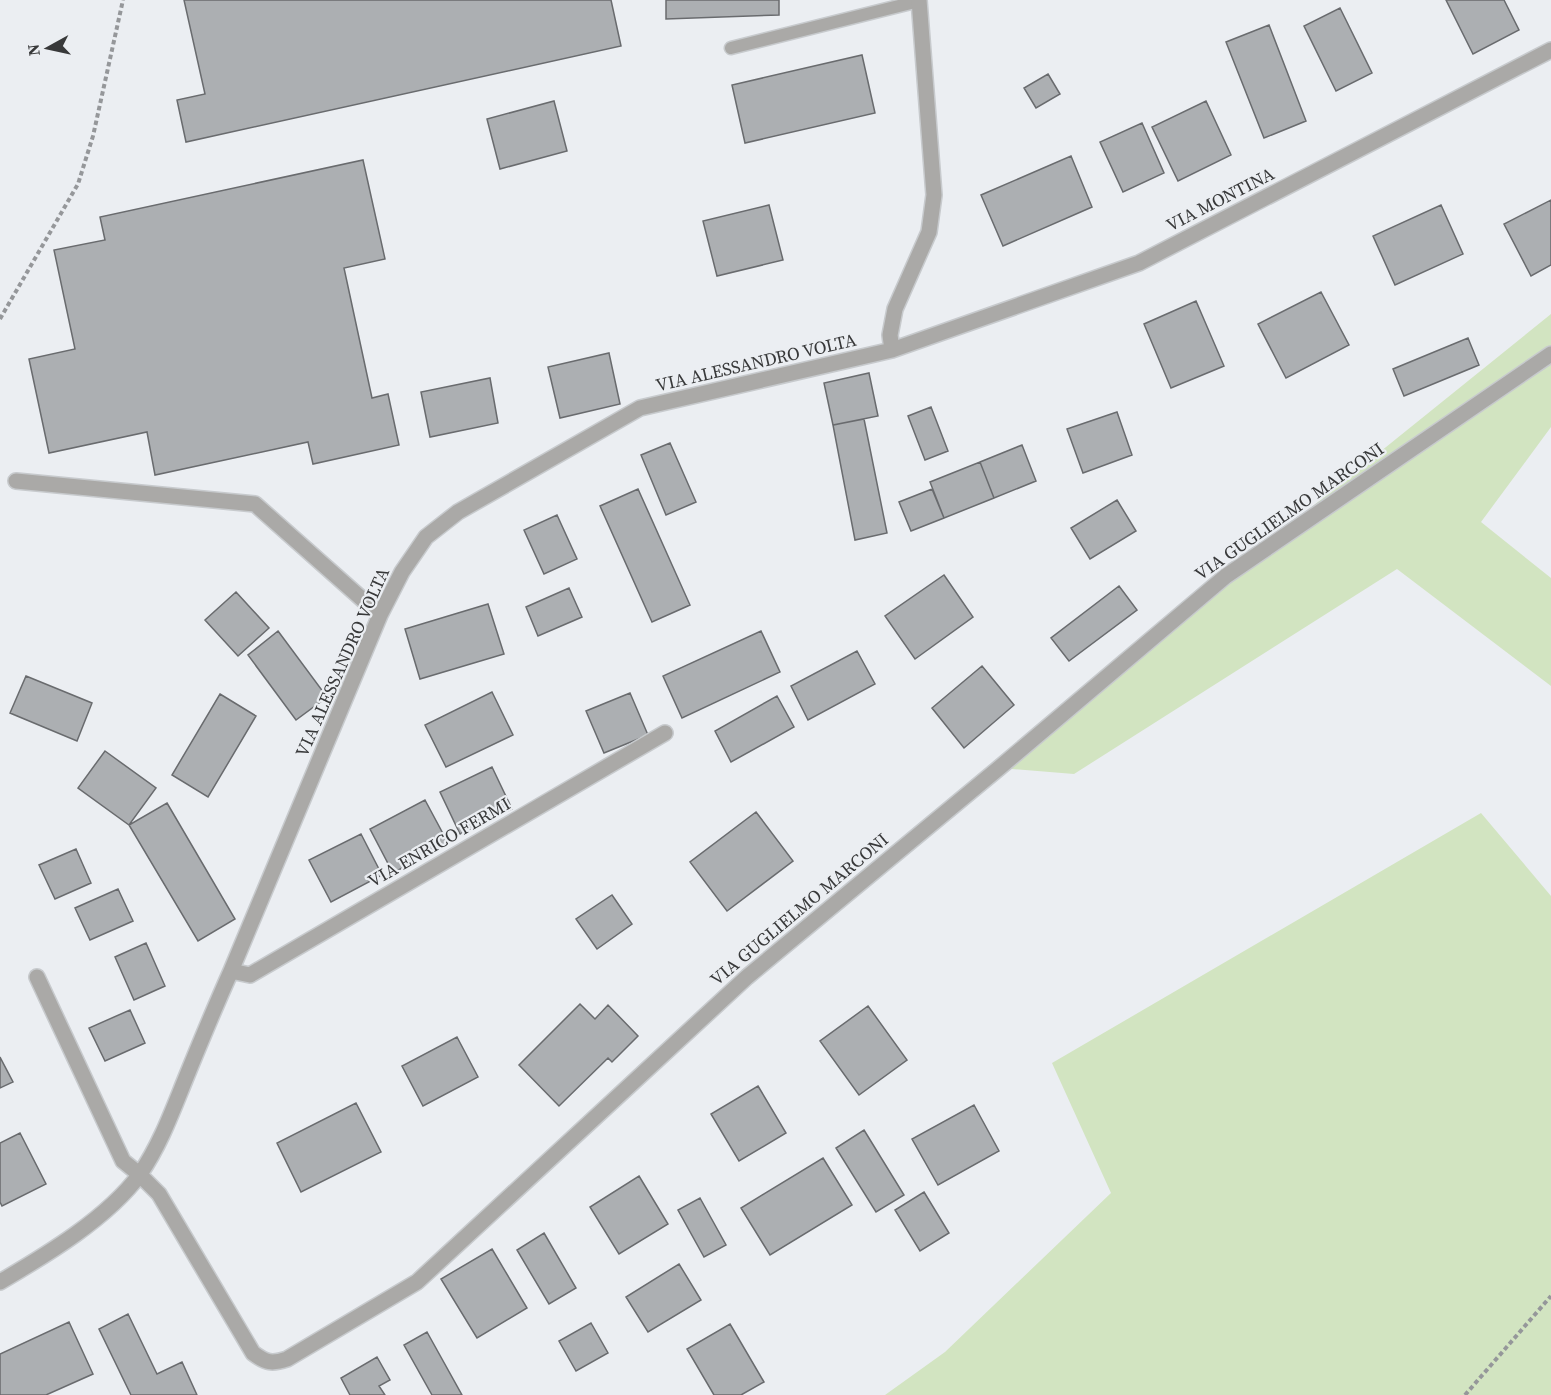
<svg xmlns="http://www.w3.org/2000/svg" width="1551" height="1395" font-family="'Source Serif 4',serif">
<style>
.green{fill:#d2e4c1}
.building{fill:#acafb2;stroke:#696b6e;stroke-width:1.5}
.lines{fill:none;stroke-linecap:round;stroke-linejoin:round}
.lane-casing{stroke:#c7cacd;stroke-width:15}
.street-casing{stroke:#c7cacd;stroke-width:18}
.path{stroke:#95979a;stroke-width:4;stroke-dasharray:4.5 3;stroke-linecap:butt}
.lane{stroke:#aaa9a7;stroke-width:12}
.street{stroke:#aaa9a7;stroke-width:15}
.labels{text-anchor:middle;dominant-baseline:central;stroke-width:4.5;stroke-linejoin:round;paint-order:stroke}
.street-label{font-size:18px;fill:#38393a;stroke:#ebeef2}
</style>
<rect width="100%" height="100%" fill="#ebeef2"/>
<path class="green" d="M1551 314V427L1481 522 1551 578V686L1397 569 1074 774 999 768 1226 576Z
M1481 813 1551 896V1395H885L945 1352 1111 1193 1052 1063Z"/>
<path class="building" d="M184 0H611L621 46 186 142 177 100 205 94Z
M666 0H779V15L666 19Z
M1446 0H1504L1519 30 1473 54Z
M1340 8 1372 73 1336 91 1304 26Z
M1269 25 1306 121 1264 138 1226 42Z
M862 55 875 113 745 143 732 85Z
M1048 74 1060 94 1036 108 1024 88Z
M554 101 567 151 500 169 487 119Z
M1206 101 1231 155 1178 181 1152 127Z
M1142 123 1164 173 1123 192 1100 142Z
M1071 156 1092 207 1003 246 981 195Z
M363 160 385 259 344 268 372 398 388 394 399 445 313 464 308 442 155 475 147 432 49 453 29 359 75 349 54 250 105 240 100 217Z
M1551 200V265L1531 276 1504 224Z
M769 205 783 260 717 276 703 221Z
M1441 205 1463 254 1395 285 1373 236Z
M1321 292 1349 345 1286 378 1258 324Z
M1196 301 1224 366 1171 388 1144 324Z
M1468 338 1479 365 1404 396 1393 369Z
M609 353 620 404 560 418 548 367Z
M869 373 878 416 833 425 824 383Z
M490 378 498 423 430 437 421 392Z
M931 407 948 451 925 460 908 416Z
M1117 412 1132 455 1083 473 1067 429Z
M864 419 887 533 855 540 833 425Z
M670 443 696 502 666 515 641 455Z
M1022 445 1036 481 994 498 980 462Z
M980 462 994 498 944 518 930 482Z
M638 489 690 605 652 622 600 506Z
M932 489 944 518 911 531 899 502Z
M1117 500 1136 531 1090 559 1071 528Z
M557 515 577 559 544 574 524 530Z
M944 575 973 617 915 659 885 616Z
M1119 586 1137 610 1069 661 1051 638Z
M569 588 582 617 538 636 526 607Z
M236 592 269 628 238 656 205 620Z
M488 604 504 654 420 679 405 629Z
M278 631 327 697 296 720 248 655Z
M761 631 780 672 682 718 663 676Z
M857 651 875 684 808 720 791 686Z
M982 666 1014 705 964 748 932 708Z
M26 676 92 703 77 741 10 713Z
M492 692 513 735 446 767 425 725Z
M630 693 648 735 604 753 586 711Z
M220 694 256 716 208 797 172 775Z
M777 696 794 727 731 762 715 731Z
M105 751 156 788 129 825 78 788Z
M492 767 512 809 460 834 440 792Z
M425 800 448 843 393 873 370 829Z
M167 803 235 919 198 941 129 825Z
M756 812 793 861 727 911 690 862Z
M361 834 382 875 331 902 309 860Z
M76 849 91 883 55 899 39 865Z
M118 889 133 921 90 940 75 908Z
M612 895 632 924 597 949 576 919Z
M146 943 165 986 134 1000 115 957Z
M580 1004 595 1019 608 1005 638 1036 612 1062 608 1058 559 1106 519 1065Z
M868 1006 907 1060 859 1095 820 1041Z
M130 1010 145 1043 105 1061 89 1028Z
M457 1037 478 1077 423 1106 402 1066Z
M0 1057 13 1082 0 1088Z
M758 1086 786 1133 739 1161 711 1114Z
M356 1103 381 1152 301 1192 277 1143Z
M974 1105 999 1151 938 1185 912 1139Z
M864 1130 904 1195 876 1212 836 1148Z
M20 1133 46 1184 2 1206 0 1202V1143Z
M823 1158 852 1205 770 1255 741 1208Z
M639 1176 668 1224 619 1254 590 1207Z
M924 1192 949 1233 920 1251 895 1210Z
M700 1198 726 1245 704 1257 678 1210Z
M544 1233 576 1288 549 1304 517 1250Z
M492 1249 527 1308 477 1338 441 1279Z
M679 1264 701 1300 648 1332 626 1297Z
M128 1314 157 1374 182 1362 197 1395H131L99 1329Z
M69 1322 93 1374 46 1395H0V1354Z
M591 1323 608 1353 576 1371 559 1341Z
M730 1324 764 1382 741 1395H714L687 1349Z
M427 1332 462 1395H432L404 1345Z
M377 1357 390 1380 379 1386 385 1395H350L341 1378Z"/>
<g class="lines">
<g class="lane-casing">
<path id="lane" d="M731 48 919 1"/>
</g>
<g class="street-casing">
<path id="street" d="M892 350 890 335 895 309 929 232 934 195 919 0
M16 481 255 504 380 615
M231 971 250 975 665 733
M37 977 123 1161 139 1174 159 1194 253 1353C266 1363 272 1364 287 1359L417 1282 747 977 999 768 1226 576 1551 354
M0 1282C46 1255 108 1218 140 1174 160 1145 172 1112 185 1080 200 1043 215 1007 231 971L380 615 402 572 426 537 458 512 640 408 892 350 1139 263 1551 50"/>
</g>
<path class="path" d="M0 319 78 184 93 136 123 0
M1465 1395 1551 1296"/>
<use href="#lane" class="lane"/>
<use href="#street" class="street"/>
</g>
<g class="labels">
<g class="street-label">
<text transform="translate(1220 199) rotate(-27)">VIA MONTINA</text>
<text transform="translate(756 362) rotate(-13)">VIA ALESSANDRO VOLTA</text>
<text transform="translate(1289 511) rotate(-35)">VIA GUGLIELMO MARCONI</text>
<text transform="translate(342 662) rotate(-66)">VIA ALESSANDRO VOLTA</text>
<text transform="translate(439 842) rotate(-30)">VIA ENRICO FERMI</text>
<text transform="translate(799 909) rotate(-40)">VIA GUGLIELMO MARCONI</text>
</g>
</g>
<g transform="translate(48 48) rotate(262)" stroke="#ebeef2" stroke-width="4.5" paint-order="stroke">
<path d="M0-4.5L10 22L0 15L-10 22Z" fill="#38393a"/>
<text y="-9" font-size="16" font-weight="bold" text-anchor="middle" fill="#38393a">N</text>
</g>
</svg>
